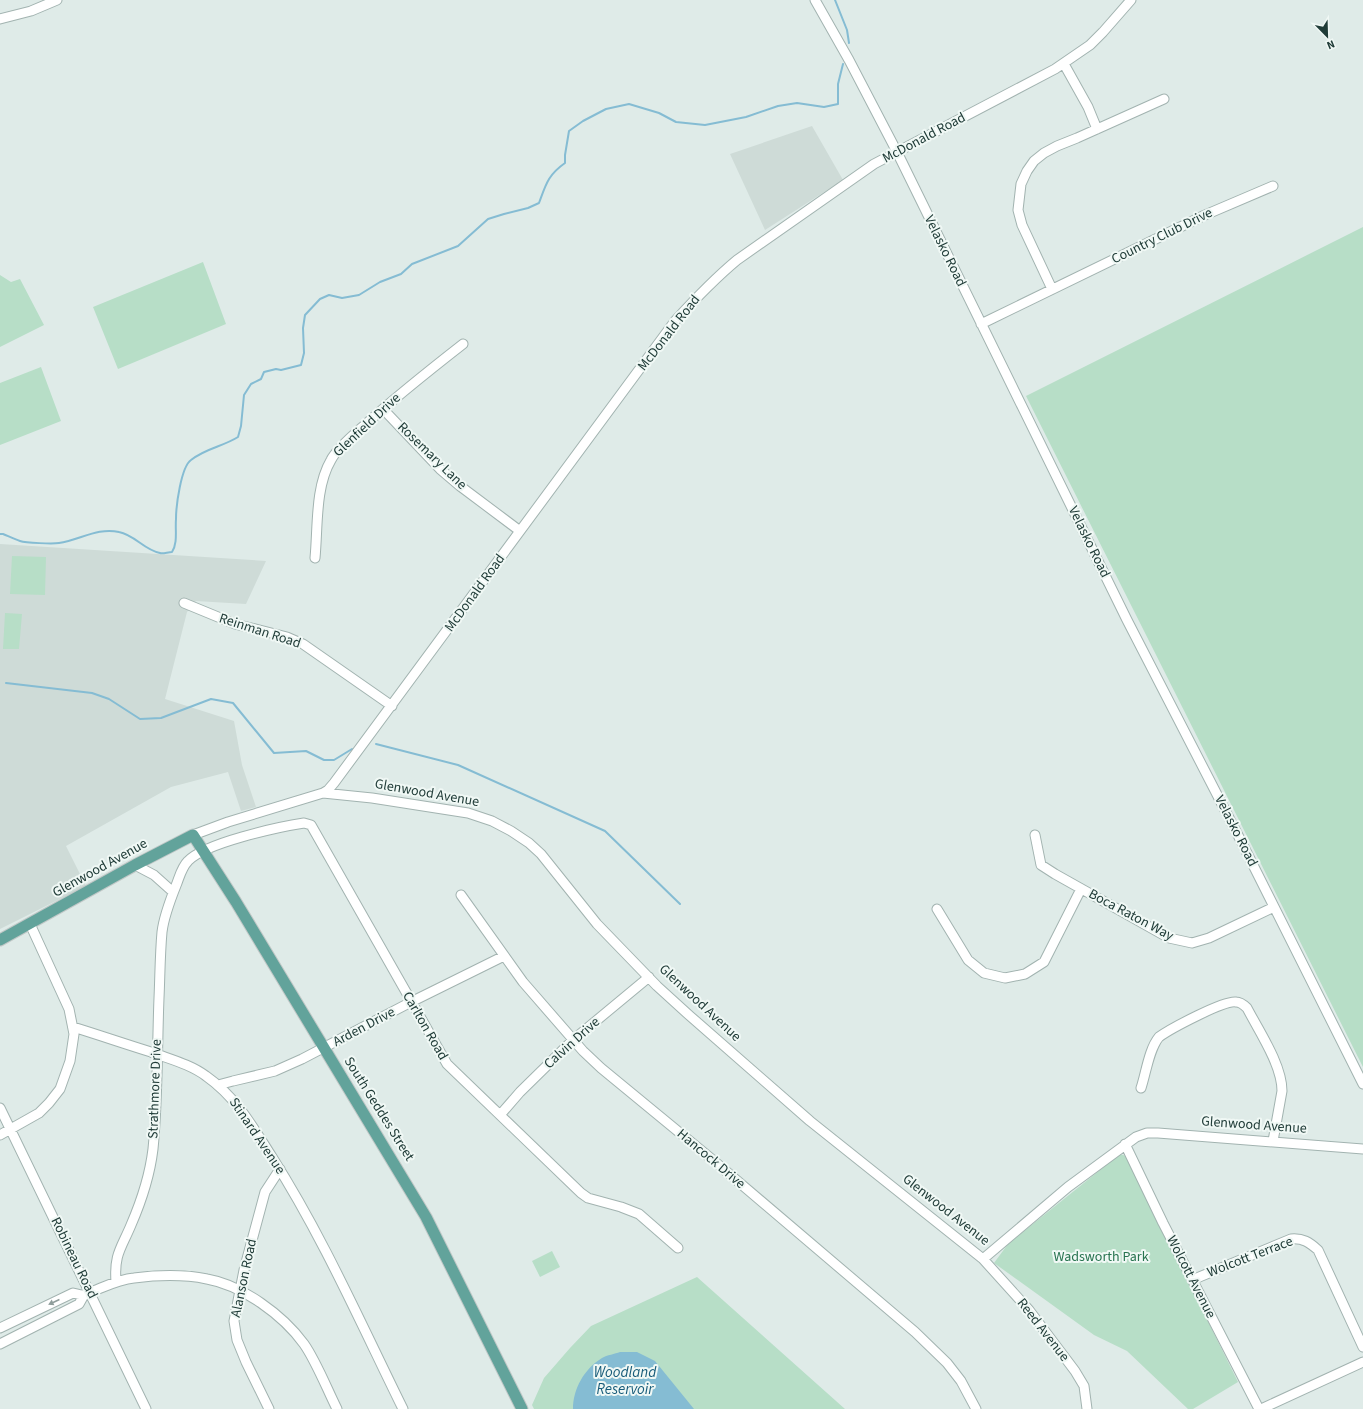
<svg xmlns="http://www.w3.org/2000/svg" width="1363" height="1409" font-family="'Source Sans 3',sans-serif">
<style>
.built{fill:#cedbd7}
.green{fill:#b7dec7}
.water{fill:#85bcd3}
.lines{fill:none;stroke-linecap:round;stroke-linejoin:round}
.stream{stroke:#85bcd3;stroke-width:2}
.minor-casing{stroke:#a2b3b0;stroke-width:11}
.major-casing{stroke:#c1c8c7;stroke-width:13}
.minor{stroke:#fff;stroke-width:9}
.major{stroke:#62a39b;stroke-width:11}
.oneway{fill:#909e9c}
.labels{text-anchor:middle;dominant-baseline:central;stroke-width:4;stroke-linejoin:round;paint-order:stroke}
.street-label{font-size:14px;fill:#203c38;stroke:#f0f8f5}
.park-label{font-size:14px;fill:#287450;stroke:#f0f8f5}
.water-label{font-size:15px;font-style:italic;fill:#185c7a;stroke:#f0f8f5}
</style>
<rect width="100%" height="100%" fill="#dfebe8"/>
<path class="built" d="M812 126 843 180 765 230 730 154Z
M0 544 266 561 246 604 196 601 187 612 165 699 234 721 242 765 256 807 241 811 228 772 171 787 66 846 86 886 0 929Z"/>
<path class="green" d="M1363 227V1067L1026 396Z
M203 262 226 324 118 369 93 307Z
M0 275 11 282 20 279 44 325 0 347Z
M41 367 61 421 0 445V383Z
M12 556 46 557 45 595 10 594Z
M5 613 22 614 19 649H3Z
M1120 1154 1126 1156 1238 1382 1193 1409H1188L1127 1351 1094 1335 994 1263 1008 1244Z
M552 1251 560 1267 540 1277 532 1261Z
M697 1277 845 1409H534L532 1405 544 1378 570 1348 591 1326Z"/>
<path class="water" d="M620 1352H637L655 1361 694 1409H573C573 1389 584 1369 602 1358 607 1355 615 1354 620 1352Z"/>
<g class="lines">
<path class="stream" d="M835 0 847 30 849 43
M0 534H3C8 536 14 539 20 541 26 543 53 544 59 543 80 540 98 527 119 532 135 535 144 550 160 553 163 554 168 552 172 552 178 543 175 530 176 519 176 506 181 467 191 460 206 448 222 447 238 437L241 426 244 395 251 384 261 379 264 372 276 369 281 370 301 365 304 353 303 328 305 315 320 299 329 295 342 298 359 295 380 282 401 274 412 264 458 246 488 219 504 214 528 208 539 203C546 184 548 175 565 163V155L569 131 583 121 606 109 629 104 659 113 676 122 705 125 746 117 778 106 797 103 824 107 838 104V84L843 64
M6 683 92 693 109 699 140 719 161 718 211 699 233 703 274 753 306 751 324 760H334L352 749
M376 744 458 765 605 831 680 904"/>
<g class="minor-casing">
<path id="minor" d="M815 0 849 60 897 152 1127 620 1242 843 1363 1084
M0 19 31 11 57 0
M1064 64 1088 107 1097 129
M1052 289 1022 225 1018 210 1021 184 1027 171 1034 161 1044 153 1057 146 1077 138 1164 99
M981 324 1205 215 1273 186
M383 409 440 469 460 486 520 531
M315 558C318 527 315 487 331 460 337 448 357 432 367 423 398 395 431 369 463 344
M184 603 235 624 287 637 303 644 392 706
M323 793 328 790 334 783 675 321C696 298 713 280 737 260L874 164 1055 69 1090 45 1103 32 1131 0
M193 835 228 822 323 793 372 798 468 813 492 821 511 831 529 843 541 854 597 924 657 986 690 1016 810 1121 983 1259 1029 1310 1075 1371 1084 1386 1087 1409
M1035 835 1041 865 1055 874 1169 938 1192 943 1209 938 1274 907
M135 865 154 875 173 892
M461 895 523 982 583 1051 601 1068 714 1161 915 1332 947 1363 961 1381 976 1409
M937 909 968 960 984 973 1005 978 1025 974 1044 962 1081 889
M73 1027C99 1035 125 1044 151 1052 169 1059 190 1064 206 1076 236 1097 253 1127 272 1157 323 1237 361 1324 403 1409
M218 1085 233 1081 275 1071 302 1059 411 1002 504 956
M1141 1088C1146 1073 1149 1049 1159 1037 1170 1029 1224 1000 1236 1002 1240 1002 1244 1005 1247 1008 1259 1031 1282 1065 1282 1091L1273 1141
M0 1108 146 1409
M500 1115 520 1092 573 1040 649 977
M0 1135 39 1113 49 1103 60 1089 70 1061 74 1034 69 1009 30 924
M1125 1144 1163 1223 1259 1409
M983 1259 1068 1187 1136 1137 1147 1133H1158L1363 1149
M1192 1280 1291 1239C1303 1238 1309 1242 1318 1250L1363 1347
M116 1282C114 1254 121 1249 131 1225 141 1202 150 1174 153 1149 158 1099 157 1048 159 998 160 976 160 954 162 932 164 915 171 898 177 883 180 875 182 867 188 861 205 843 278 827 304 823L311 825 447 1064 581 1193 588 1198 621 1207 639 1214 678 1248
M0 1328 73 1293C77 1294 82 1295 85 1295 89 1294 93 1291 96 1290 108 1285 121 1279 134 1278 158 1275 182 1274 207 1279 242 1285 283 1315 304 1344 316 1361 327 1389 337 1409
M0 1344 79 1304 84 1295
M269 1409 246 1362 237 1340 234 1321 244 1270 265 1192 280 1169
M1261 1409 1363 1362"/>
</g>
<g class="major-casing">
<path id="major" d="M0 940 135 865 193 835 236 902 426 1217 522 1409"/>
</g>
<use href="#minor" class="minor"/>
<use href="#major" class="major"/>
</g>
<defs><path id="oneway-solid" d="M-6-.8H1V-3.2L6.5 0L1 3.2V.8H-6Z"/></defs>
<use class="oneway" href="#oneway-solid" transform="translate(54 1302) rotate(155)"/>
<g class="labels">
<g class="street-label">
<text transform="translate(924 138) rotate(-28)">McDonald Road</text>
<text transform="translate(1162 236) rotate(-26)">Country Club Drive</text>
<text transform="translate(945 251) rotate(64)">Velasko Road</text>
<text transform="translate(669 333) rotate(-52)">McDonald Road</text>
<text transform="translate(367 425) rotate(-43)">Glenfield Drive</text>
<text transform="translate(432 456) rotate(44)">Rosemary Lane</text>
<text transform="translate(1089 542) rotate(64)">Velasko Road</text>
<text transform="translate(475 593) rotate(-54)">McDonald Road</text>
<text transform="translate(260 631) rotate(18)">Reinman Road</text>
<text transform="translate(427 793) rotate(10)">Glenwood Avenue</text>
<text transform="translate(1236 831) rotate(63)">Velasko Road</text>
<text transform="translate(100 868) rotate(-29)">Glenwood Avenue</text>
<text transform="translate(1131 915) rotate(28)">Boca Raton Way</text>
<text transform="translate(700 1003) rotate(43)">Glenwood Avenue</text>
<text transform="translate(425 1026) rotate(60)">Carlton Road</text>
<text transform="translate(364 1027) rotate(-28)">Arden Drive</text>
<text transform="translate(572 1043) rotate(-42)">Calvin Drive</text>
<text transform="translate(155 1089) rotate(-88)">Strathmore Drive</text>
<text transform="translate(379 1109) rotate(58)">South Geddes Street</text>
<text transform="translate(1254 1125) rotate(4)">Glenwood Avenue</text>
<text transform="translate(257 1136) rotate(56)">Stinard Avenue</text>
<text transform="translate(711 1159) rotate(40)">Hancock Drive</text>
<text transform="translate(946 1210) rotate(38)">Glenwood Avenue</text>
<text transform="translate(1250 1257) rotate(-21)">Wolcott Terrace</text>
<text transform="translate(74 1258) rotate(64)">Robineau Road</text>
<text transform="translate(1191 1277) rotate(63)">Wolcott Avenue</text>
<text transform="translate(244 1278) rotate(-78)">Alanson Road</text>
<text transform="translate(1043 1330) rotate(52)">Reed Avenue</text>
</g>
<g class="park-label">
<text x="1101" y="1257">Wadsworth Park</text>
</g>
<g class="water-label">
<text x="625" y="1372">Woodland<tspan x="625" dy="17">Reservoir</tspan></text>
</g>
</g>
<g transform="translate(1327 36) rotate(157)" stroke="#f0f8f5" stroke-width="3" paint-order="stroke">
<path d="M0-3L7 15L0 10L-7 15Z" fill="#203c38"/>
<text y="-6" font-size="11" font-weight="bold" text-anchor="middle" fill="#203c38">N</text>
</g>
</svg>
